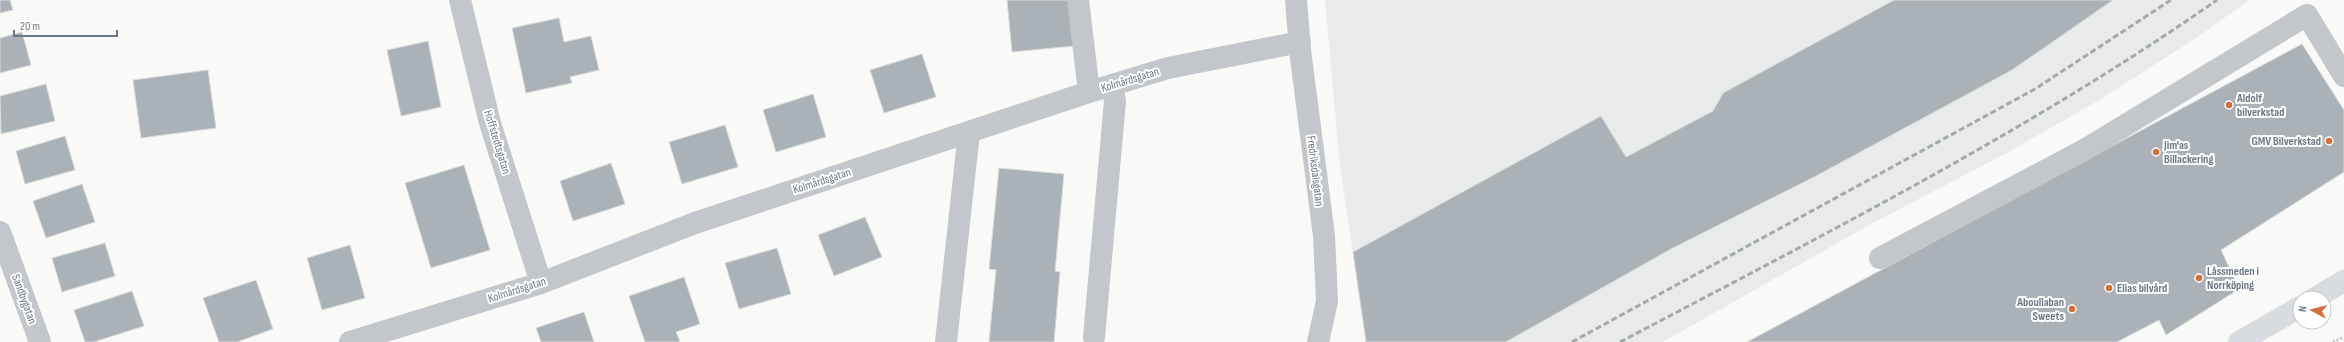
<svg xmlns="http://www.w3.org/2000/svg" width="2344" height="342" font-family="'Sofia Sans Condensed',sans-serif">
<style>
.built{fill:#e9ebea}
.building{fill:#aab1b7;stroke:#dadbd9}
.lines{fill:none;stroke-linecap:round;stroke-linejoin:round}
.path{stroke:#bdbfc2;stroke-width:2.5;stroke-dasharray:2 2;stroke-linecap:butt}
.minor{stroke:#c3c6ca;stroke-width:22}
.major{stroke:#d8dbdf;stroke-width:22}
.rail{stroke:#a5a9af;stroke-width:3;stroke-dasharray:6 3;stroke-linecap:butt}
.poi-dot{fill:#d36f3c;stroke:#fff;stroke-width:1.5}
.labels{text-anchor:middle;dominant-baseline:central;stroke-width:4;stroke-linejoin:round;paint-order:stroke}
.street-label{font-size:12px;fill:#6b7785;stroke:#fff}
.poi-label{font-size:12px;font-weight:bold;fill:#6b7785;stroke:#fff;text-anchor:start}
</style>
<rect width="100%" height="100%" fill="#f9f9f7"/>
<path class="built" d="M1325 0H2249L2199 36 2101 99 2003 155 1869 225 1663 342H1366L1340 166Z"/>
<path class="building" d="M0 0H10L13 10 0 13Z
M1007 0H1069L1074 46 1012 52Z
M1894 0H2113L2012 70 1816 176 1671 249 1506 342H1366L1353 252 1601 116 1626 157 1713 111 1723 93Z
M559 18 564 42 591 36 599 70 570 77 572 83 526 93 512 28Z
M22 32 31 65 0 73V38Z
M428 41 441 107 401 116 387 50Z
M2302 44 2344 110V172L2221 250 2239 289 2166 335 2159 320 2117 342H1747Z
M922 54 936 97 884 113 870 70Z
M208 70 216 128 141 138 133 80Z
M46 84 55 121 1 134 0 96Z
M813 94 826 137 776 152 763 110Z
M725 125 738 167 682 184 669 142Z
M65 136 75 170 25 184 16 151Z
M611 163 625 204 573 221 560 181Z
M464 165 490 250 431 268 405 183Z
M999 168 1064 174 1055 271 1060 272 1054 342H989L996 270 989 269Z
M82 184 95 222 46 238 33 201Z
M865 217 882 257 834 276 818 235Z
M105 243 115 276 62 292 52 258Z
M350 245 365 298 322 310 307 258Z
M777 248 791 294 739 309 725 263Z
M684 277 700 324 676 332 680 342H645L629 296Z
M256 280 273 329 237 342H219L203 298Z
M132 291 144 326 94 342H85L74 310Z
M584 312 594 342H541L536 328Z"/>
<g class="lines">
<path class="path" d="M2333 342 2344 337"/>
<path class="minor" d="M460 0 490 123 541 283
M1078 0 1089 92
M1296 0 1300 50 1324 236 1327 301 1318 342
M0 232 40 342
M1880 258 2086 149 2307 15 2344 76
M1094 337 1115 101 1112 86
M350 342 541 283 695 223 1089 92 1168 68 1300 42
M946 342 969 132"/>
<path class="major" d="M2315 298 2344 281
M2239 342 2300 307"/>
<path class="rail" d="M1572 342 2035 89 2171 0
M1620 342C1823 235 2029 131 2217 0"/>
</g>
<g class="poi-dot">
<circle cx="2229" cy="105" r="4"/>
<circle cx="2329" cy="141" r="4"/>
<circle cx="2156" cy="152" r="4"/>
<circle cx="2199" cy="278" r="4"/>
<circle cx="2109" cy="288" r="4"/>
<circle cx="2072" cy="309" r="4"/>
</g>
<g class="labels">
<g class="street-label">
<text transform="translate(1130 80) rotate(-17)">Kolmårdsgatan</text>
<text transform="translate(497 142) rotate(73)">Hoffstedtsgatan</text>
<text transform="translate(1315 171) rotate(83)">Fredriksdalsgatan</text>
<text transform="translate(822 181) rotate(-18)">Kolmårdsgatan</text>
<text transform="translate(517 290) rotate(-18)">Kolmårdsgatan</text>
<text transform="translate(24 299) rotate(70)">Sandbygatan</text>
</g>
<g class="poi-label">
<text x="2237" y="98">Aldolf<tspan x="2237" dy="14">bilverkstad</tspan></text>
<text x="2321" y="141" text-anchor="end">GMV Bilverkstad</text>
<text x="2164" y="145">Jim'as<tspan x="2164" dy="14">Billackering</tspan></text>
<text x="2207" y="271">Låssmeden i<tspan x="2207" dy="14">Norrköping</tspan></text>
<text x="2117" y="288">Elias bilvård</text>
<text x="2064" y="302" text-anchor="end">Aboullaban<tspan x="2064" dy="14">Sweets</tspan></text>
</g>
</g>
<g transform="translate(2312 310) rotate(277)"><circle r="19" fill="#ffffff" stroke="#c4c9ce"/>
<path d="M0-3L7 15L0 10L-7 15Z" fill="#d36f3c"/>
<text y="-6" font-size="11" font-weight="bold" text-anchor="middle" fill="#6b7785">N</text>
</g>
<path d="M14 30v6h103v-6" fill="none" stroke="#6b7785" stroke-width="2"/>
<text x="20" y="30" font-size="12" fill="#6b7785" stroke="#ffffff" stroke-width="3" paint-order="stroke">20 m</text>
</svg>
